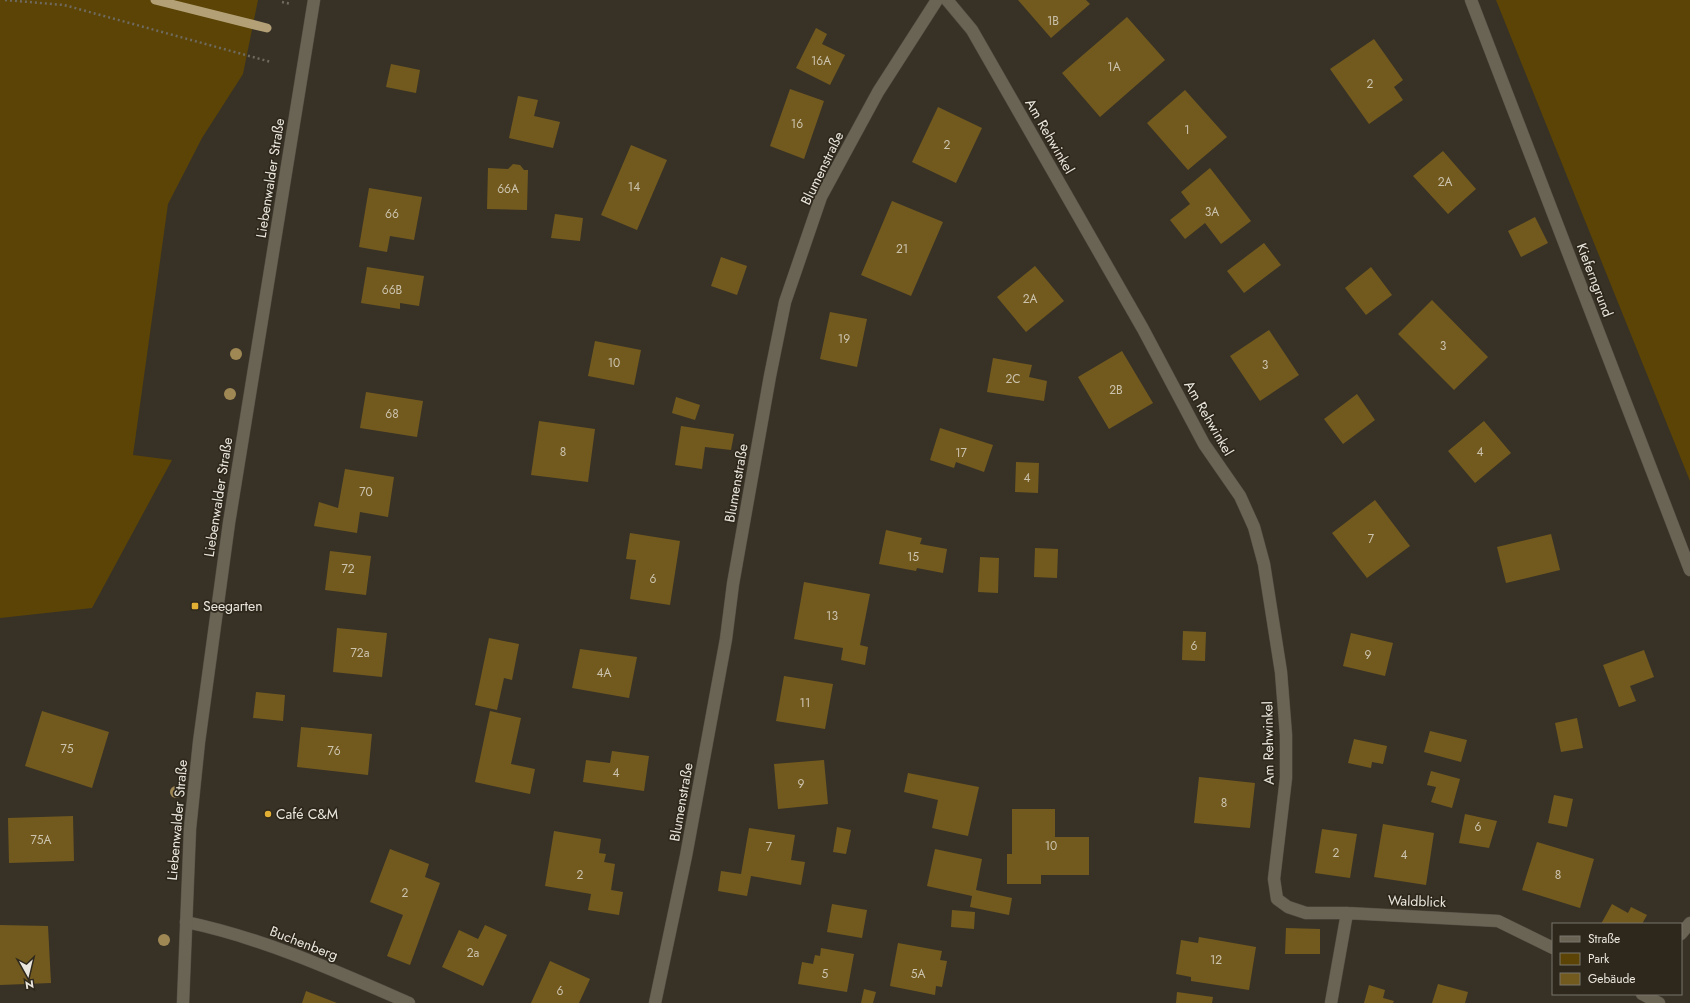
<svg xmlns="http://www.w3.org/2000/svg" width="1690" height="1003" font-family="Jost,sans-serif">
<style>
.green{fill:#5b4406}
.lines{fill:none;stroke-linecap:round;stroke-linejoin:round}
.stream{stroke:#b3a076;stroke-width:9}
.building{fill:#725a1f}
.street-casing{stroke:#554f44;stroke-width:13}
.secondary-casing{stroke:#554f44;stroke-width:13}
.path{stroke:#6f6a5f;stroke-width:2.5;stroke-dasharray:2 3;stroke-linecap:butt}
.street{stroke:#6a6455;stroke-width:12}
.secondary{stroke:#6a6455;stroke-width:12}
.tree{fill:#a08855}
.poi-dot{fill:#e1af34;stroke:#2e281c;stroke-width:1.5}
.labels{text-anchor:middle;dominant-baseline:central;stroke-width:3.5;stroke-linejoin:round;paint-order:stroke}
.number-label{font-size:12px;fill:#ccc3ae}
.street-label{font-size:14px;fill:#eae6de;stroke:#2e281c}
.poi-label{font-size:14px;fill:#eae6de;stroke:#2e281c;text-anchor:start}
</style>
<rect width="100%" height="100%" fill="#383226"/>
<path class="green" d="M0 0H258L243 74 202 138 168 204 133 455 172 460 92 608 0 618Z
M1496 0H1690V481Z"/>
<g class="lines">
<path class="stream" d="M155 0 267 28"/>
</g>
<path class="building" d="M1018 0H1086L1090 4 1051 38Z
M1127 17 1165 60 1100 117 1062 73Z
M816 28 827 34 822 44 845 55 830 85 796 68Z
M1374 39 1403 80 1394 87 1403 100 1369 124 1330 69Z
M391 64 420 70 416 93 386 87Z
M790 89 824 101 804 159 770 146Z
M1185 90 1227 137 1188 170 1147 123Z
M518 96 538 100 534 116 560 122 553 148 509 138Z
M938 107 982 128 956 183 912 162Z
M631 145 667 160 637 230 601 215Z
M1443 151 1476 189 1448 214 1413 176Z
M513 164 520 165 524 170H528L527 210 487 209 488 168 508 169Z
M1210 168 1251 221 1221 244 1205 223 1185 239 1170 220 1190 204 1181 192Z
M369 188 422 197 414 240 390 236 387 252 359 247Z
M892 201 943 222 911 296 861 275Z
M555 214 583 218 580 241 551 238Z
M1535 217 1548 243 1521 257 1508 231Z
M1264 243 1281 265 1244 293 1227 271Z
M721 257 747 266 737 295 711 286Z
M1035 266 1064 301 1026 332 997 297Z
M367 267 424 276 419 306 400 303V309L361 303Z
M1371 267 1392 295 1366 315 1345 288Z
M1432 300 1488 357 1454 390 1398 334Z
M830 312 867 319 857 367 820 359Z
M1269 330 1299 375 1260 401 1230 356Z
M595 341 641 350 634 385 588 376Z
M1122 351 1153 403 1109 429 1078 377Z
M993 358 1032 365 1029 377 1047 381 1044 401 987 392Z
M366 392 423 401 417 437 360 428Z
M1357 394 1375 420 1343 444 1324 419Z
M676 397 700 405 695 420 672 413Z
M539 421 595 429 588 482 531 475Z
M1484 421 1511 453 1475 483 1448 451Z
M681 426 734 434 731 450 705 447 702 469 675 465Z
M940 428 993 445 984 472 956 462 954 468 930 460Z
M1016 462 1039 463 1038 493 1015 492Z
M345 469 394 477 388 517 360 512 357 533 314 526 319 502 338 508Z
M1375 500 1410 546 1367 578 1332 533Z
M886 530 922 538 920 544 947 549 943 573 917 568 916 571 879 564Z
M630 533 680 541 670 605 630 599 636 560 626 559Z
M1551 534 1560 570 1506 583 1497 547Z
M1035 548 1058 549 1057 578 1034 577Z
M330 551 371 556 366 595 325 590Z
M980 557 999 558 998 593 978 592Z
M804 582 870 594 860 645 868 647 865 665 841 660 843 648 794 639Z
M337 628 387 633 382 677 333 672Z
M1183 631 1206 632 1205 661 1182 660Z
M1351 633 1393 643 1385 676 1343 666Z
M489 638 519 644 512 680 504 678 497 710 475 705Z
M580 649 637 657 629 698 572 688Z
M1644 650 1654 677 1630 686 1636 701 1619 707 1603 665Z
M784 676 833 684 825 729 776 721Z
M256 692 285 695 283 721 253 718Z
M42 711 109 732 92 788 25 766Z
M490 711 521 718 511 764 535 769 530 794 475 782Z
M1577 718 1583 748 1561 752 1555 723Z
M301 727 372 734 368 775 297 767Z
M1430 731 1467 740 1461 762 1424 752Z
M1354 739 1387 746 1383 764 1372 762 1371 768 1348 763Z
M612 751 649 756 644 791 583 782 586 760 610 763Z
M824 760 828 804 778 809 774 764Z
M1431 771 1460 779 1452 808 1431 802 1436 787 1427 785Z
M908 773 979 787 968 836 932 828 938 800 904 792Z
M1199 777 1255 783 1250 828 1194 823Z
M1554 795 1573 799 1567 827 1548 823Z
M1012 809H1055V837H1089V875H1041V884H1007V854H1012Z
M1465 814 1497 821 1489 848 1459 843Z
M73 816 74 861 9 863 8 818Z
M1383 824 1434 833 1426 885 1374 877Z
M837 827 851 830 846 854 833 852Z
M749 828 795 835 791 860 805 862 801 885 751 876 747 896 718 891 721 871 741 874Z
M1322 829 1357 834 1350 878 1315 873Z
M554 831 601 839 599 853 606 854 604 862 615 864 611 890 623 892 619 915 588 910 591 894 545 886Z
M1537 842 1594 859 1580 908 1522 890Z
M390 849 429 864 425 877 440 883 410 965 387 956 403 915 370 902Z
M935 849 982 859 976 890 1012 898 1009 915 970 907 972 896 927 886Z
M832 904 867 910 862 938 827 932Z
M1612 904 1628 913 1631 907 1647 915 1642 924H1601Z
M952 910 975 912 974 929 951 927Z
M0 925 48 926 51 983 0 985Z
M485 925 507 935 483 986 442 967 459 930 478 939Z
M1286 928 1320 929V954H1285Z
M1199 937 1256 947 1249 990 1191 981V977L1176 974 1181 940 1198 943Z
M898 943 942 951 940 960 947 961 942 987 936 986 935 995 890 986Z
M821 948 854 954 847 992 798 984 802 962 813 964 815 955 820 956Z
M550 961 590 979 579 1003H531Z
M1438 984 1468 992 1465 1003H1432Z
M1369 985 1385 990 1383 998 1394 1001 1393 1003H1364Z
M864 989 876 992 873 1003H861Z
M306 991 337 1003H302Z
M1177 992 1213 997 1212 1003H1176Z"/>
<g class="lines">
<g class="street-casing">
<path id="street" d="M947 0 972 30 1143 329 1204 444 1240 496 1254 527 1264 564 1281 672 1286 735V778L1274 879 1277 899 1288 907 1306 913H1347L1498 921 1553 948
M1471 0 1690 570
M186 922C263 938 336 971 409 1003
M1681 934 1690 923
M1642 994 1659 1003
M655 1003 686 856 726 639 733 584 770 376 785 302 821 197 878 92 937 0
M1331 1003 1347 913"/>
</g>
<g class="secondary-casing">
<path id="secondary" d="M183 1003 190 829 199 742 229 523 314 0"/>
</g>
<path class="path" d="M5 0 64 5 271 62
M282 2 291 4"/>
<use href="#street" class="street"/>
<use href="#secondary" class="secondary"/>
</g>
<g class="tree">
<circle cx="236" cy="354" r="6"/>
<circle cx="230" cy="394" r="6"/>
<circle cx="176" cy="792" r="6"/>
<circle cx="164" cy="940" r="6"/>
</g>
<g class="poi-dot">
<rect x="191" y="602" width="8" height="8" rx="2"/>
<circle cx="268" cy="814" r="4"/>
</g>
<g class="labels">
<g class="number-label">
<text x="1053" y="21">1B</text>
<text x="821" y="61">16A</text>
<text x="1114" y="67">1A</text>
<text x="1370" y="84">2</text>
<text x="797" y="124">16</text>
<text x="1187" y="130">1</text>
<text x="947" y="145">2</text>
<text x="1445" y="182">2A</text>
<text x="634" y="187">14</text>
<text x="508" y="189">66A</text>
<text x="1212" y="212">3A</text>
<text x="392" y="214">66</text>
<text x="902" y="249">21</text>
<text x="392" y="290">66B</text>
<text x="1030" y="299">2A</text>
<text x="844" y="339">19</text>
<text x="1443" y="346">3</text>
<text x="614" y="363">10</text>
<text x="1265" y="365">3</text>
<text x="1013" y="379">2C</text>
<text x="1116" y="390">2B</text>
<text x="392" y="414">68</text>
<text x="563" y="452">8</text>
<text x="1480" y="452">4</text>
<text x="961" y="453">17</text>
<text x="1027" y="478">4</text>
<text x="366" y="492">70</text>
<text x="1371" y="539">7</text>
<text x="913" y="557">15</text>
<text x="348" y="569">72</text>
<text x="653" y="579">6</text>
<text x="832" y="616">13</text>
<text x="1194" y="646">6</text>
<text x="360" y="653">72a</text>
<text x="1368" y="655">9</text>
<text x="604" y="673">4A</text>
<text x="805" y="703">11</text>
<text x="67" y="749">75</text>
<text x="334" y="751">76</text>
<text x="616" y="773">4</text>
<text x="801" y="784">9</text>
<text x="1224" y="803">8</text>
<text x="1478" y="827">6</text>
<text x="41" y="840">75A</text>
<text x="1051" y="846">10</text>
<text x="769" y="847">7</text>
<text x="1336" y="853">2</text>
<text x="1404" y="855">4</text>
<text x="580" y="875">2</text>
<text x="1558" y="875">8</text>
<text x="405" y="893">2</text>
<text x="473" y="953">2a</text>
<text x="1216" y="960">12</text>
<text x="825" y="974">5</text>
<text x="918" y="974">5A</text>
<text x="560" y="991">6</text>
</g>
<g class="street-label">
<text transform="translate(1050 136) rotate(60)">Am Rehwinkel</text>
<text transform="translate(822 168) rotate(-64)">Blumenstraße</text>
<text transform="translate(270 178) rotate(-81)">Liebenwalder Straße</text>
<text transform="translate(1595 280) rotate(69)">Kieferngrund</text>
<text transform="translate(1209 418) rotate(60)">Am Rehwinkel</text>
<text transform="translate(736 483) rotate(-80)">Blumenstraße</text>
<text transform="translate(218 497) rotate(-81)">Liebenwalder Straße</text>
<text transform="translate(1268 743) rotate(-91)">Am Rehwinkel</text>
<text transform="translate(681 802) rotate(-80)">Blumenstraße</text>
<text transform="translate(177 820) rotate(-85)">Liebenwalder Straße</text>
<text transform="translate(1417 901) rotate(2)">Waldblick</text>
<text transform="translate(304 943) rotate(21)">Buchenberg</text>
</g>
<g class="poi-label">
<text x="203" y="606">Seegarten</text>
<text x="276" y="814">Café C&amp;M</text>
</g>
</g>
<rect x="1552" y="923" width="130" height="72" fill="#2e281c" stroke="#79746a"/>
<rect x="1560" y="936" width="20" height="6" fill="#6a6455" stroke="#79746a"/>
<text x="1588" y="943" font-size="12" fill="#eae6de">Straße</text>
<rect x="1560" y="953" width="20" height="12" fill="#5b4406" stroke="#79746a"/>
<text x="1588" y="963" font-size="12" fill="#eae6de">Park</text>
<rect x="1560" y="973" width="20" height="12" fill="#725a1f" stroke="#79746a"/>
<text x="1588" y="983" font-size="12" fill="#eae6de">Gebäude</text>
<g transform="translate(28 975) rotate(172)" stroke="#2e281c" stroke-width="3" paint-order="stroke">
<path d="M0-3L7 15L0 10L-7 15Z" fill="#eae6de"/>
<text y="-6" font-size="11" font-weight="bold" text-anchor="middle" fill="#eae6de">N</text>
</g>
</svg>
